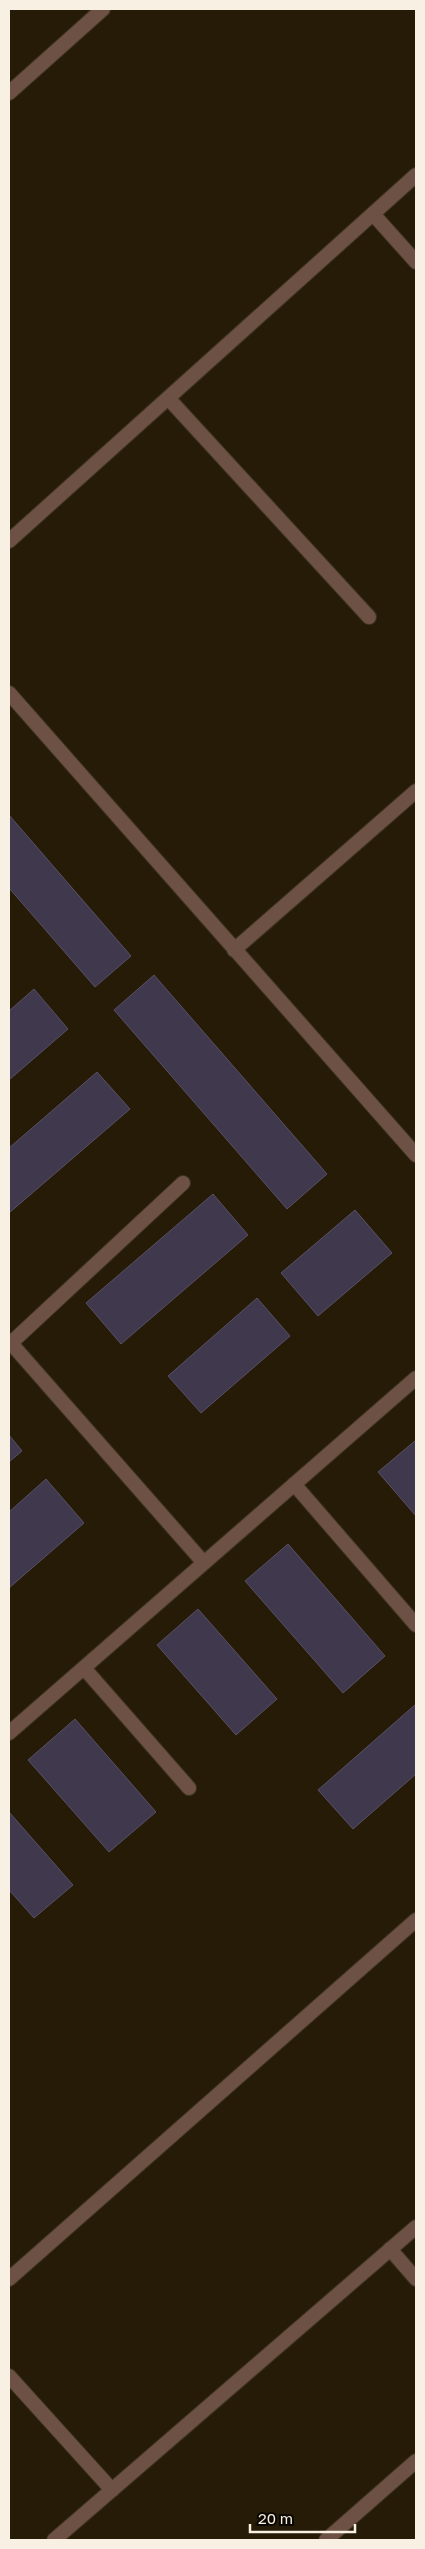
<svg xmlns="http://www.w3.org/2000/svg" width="425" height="2549" font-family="'Golos Text',sans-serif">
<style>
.building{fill:#40384d;stroke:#585066}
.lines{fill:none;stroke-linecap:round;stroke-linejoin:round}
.minor-casing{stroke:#3f3521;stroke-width:16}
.tertiary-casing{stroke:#3f3521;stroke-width:16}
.minor{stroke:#6e5145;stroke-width:14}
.tertiary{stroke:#6e5145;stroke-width:14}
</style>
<rect width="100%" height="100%" fill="#261b07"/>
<path class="building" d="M9 815 131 956 95 987 9 888Z
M154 975 327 1174 287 1209 114 1010Z
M34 989 68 1029 9 1080V1011Z
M97 1072 130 1109 9 1213V1148Z
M213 1194 248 1235 121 1344 86 1303Z
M355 1210 392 1253 318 1316 281 1273Z
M257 1298 290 1336 201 1413 168 1376Z
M9 1435 22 1451 9 1462Z
M416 1440V1516L378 1472Z
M46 1479 84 1523 9 1588V1512Z
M288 1544 385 1656 343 1693 245 1581Z
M198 1609 277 1699 236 1735 157 1645Z
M416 1704V1774L353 1829 318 1790Z
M75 1719 156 1812 109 1852 28 1760Z
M9 1812 73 1885 34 1918 9 1890Z"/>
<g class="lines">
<g class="minor-casing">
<path id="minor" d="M9 93 103 9
M373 214 416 262
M168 398 369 617
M9 541 416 175
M9 693 416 1155
M234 950 416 791
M9 1341 204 1563
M11 1343 183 1183
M294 1484 416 1625
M84 1668 189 1788
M9 1733 416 1378
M390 2249 416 2279
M9 2279 416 1920
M9 2376 112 2490
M326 2540 416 2461"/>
</g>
<g class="tertiary-casing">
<path id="tertiary" d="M54 2540 416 2227"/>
</g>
<use href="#minor" class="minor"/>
<use href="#tertiary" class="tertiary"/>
</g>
<rect width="425" height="2549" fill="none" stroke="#f7f0e3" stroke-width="20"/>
<path d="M250 2524v8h105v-8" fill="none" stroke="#f7f0e3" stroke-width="2.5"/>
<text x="258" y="2524" font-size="15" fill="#f7f0e3" stroke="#0b0702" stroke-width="4" paint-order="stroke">20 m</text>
</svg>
